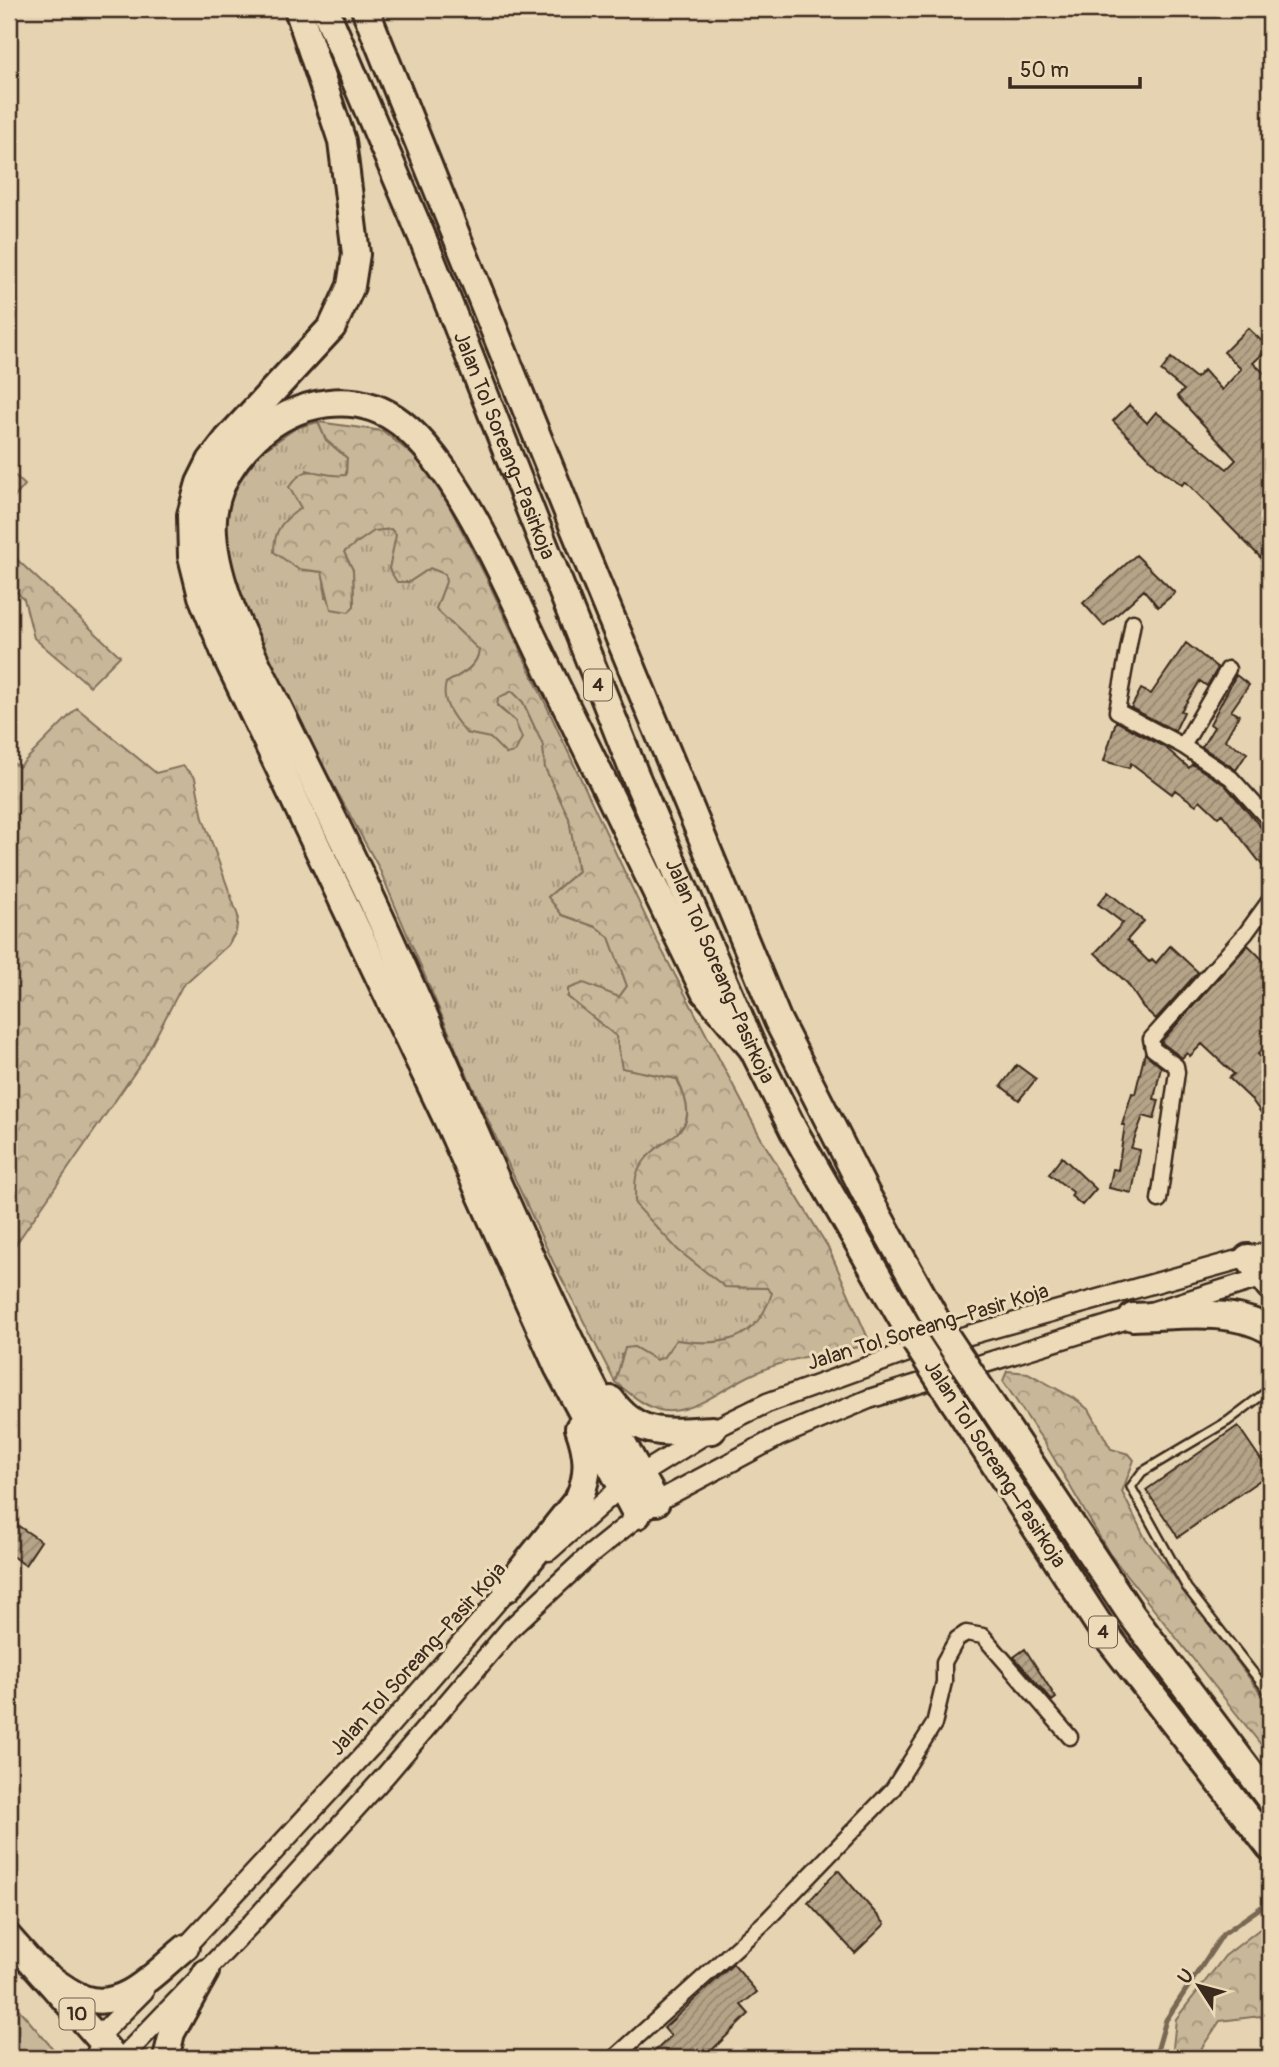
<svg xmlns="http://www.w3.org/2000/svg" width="1279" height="2067" font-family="Pangolin,sans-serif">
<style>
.grass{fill:url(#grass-tufts);stroke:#82705c;stroke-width:2}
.forest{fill:url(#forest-crowns);stroke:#82705c;stroke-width:2}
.pitch{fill:#c9b799;stroke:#82705c;stroke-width:2}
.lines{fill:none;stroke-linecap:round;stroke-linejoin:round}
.stream{stroke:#796753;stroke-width:5}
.building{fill:url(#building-hatch);stroke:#3b2a1e;stroke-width:2}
.service-casing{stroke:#3b2a1e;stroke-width:12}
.minor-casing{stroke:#3b2a1e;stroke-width:19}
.tertiary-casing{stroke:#3b2a1e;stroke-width:23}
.trunk-casing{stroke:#3b2a1e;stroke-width:30}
.motorway-casing{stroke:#3b2a1e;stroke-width:32}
.service{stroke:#eddab8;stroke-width:7}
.minor{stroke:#eddab8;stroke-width:14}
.tertiary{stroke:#eddab8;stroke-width:18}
.trunk{stroke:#eddab8;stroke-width:24}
.motorway{stroke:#eddab8;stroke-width:26}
.motorway-bridge-casing{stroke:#3b2a1e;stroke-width:32;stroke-linecap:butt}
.motorway-bridge{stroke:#eddab8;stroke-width:26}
.labels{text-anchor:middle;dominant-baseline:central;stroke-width:6;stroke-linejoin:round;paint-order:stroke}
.shield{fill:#eddab8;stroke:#705f4c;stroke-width:2}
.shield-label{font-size:19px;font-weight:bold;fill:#3b2a1e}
.street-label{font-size:21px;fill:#3b2a1e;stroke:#eddab8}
</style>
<defs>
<pattern id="grass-tufts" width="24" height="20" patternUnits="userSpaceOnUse" patternTransform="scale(1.75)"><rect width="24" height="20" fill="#c9b799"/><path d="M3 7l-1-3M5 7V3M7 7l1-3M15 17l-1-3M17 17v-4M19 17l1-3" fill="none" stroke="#a4957c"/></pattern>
<pattern id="forest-crowns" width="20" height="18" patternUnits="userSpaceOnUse" patternTransform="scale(1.75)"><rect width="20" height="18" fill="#c9b799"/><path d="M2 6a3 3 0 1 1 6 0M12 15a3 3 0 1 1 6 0" fill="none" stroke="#a4957c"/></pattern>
<pattern id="building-hatch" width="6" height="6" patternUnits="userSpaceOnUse" patternTransform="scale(1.75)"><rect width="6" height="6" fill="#b6a488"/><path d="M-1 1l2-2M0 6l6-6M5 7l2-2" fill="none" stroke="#95866f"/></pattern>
</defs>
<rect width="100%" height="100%" fill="#e6d3b2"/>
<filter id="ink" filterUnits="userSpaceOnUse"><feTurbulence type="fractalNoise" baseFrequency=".0143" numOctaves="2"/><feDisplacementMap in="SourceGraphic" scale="14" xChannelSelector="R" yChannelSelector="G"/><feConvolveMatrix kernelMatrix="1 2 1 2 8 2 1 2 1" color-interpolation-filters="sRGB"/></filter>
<g filter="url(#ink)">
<path class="grass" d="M318 422 326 440 347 458 346 475 331 477 307 470 298 569 323 572 326 597 354 606 353 570 343 552 373 531 391 529 397 535 389 569 409 582 430 568 445 574 446 582 436 609 479 649C478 667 460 675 446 683L506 754 515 721 497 705 498 697 512 691 523 702 543 745 545 768 569 818 578 871 548 897 562 915 596 927 609 937 627 986 619 997H568L616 1036 622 1068 677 1079C700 1124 682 1130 647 1157L725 1287 767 1288 773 1294C756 1342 724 1347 676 1340L663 1358 656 1360 634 1347 621 1355 622 1368 615 1382 553 1262 464 1068 379 868 274 677 232 583 226 516 230 494 260 453 296 428Z"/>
<path class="forest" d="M318 422 383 431 430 469 486 577 657 941 762 1140 828 1247 871 1345C829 1352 789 1357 751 1375 727 1386 699 1410 672 1411 650 1413 631 1394 615 1382L625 1348 634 1347 656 1360 663 1358 676 1340C723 1347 756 1342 772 1293L767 1288 725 1287 678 1250 635 1204C636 1194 633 1180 638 1171 659 1129 709 1142 677 1079L622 1068 616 1036 568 997V989L584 983 619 997 627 986 609 937 596 927 562 915 548 897 578 871 569 818 545 768 543 745 523 702 512 691 498 698 497 706 515 721 522 738 515 752 506 754 490 738 466 733C454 718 440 702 446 683 460 675 478 667 479 650L436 609 446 582 445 574 430 568 409 582H397L389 569 396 535 391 529 374 531 344 552 353 570 354 606 349 612 331 609 322 572 298 569 274 552C274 529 283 520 301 508L289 487C310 458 315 479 346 475L347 458 326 440Z
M9 470 25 485 9 504Z
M9 552 120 656 90 686 34 638 24 599 9 585Z
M77 708 156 773 183 766 195 778 203 818 238 916 236 932 228 945 182 986 144 1059 9 1254V760L19 767Z
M1007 1371 1028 1373 1077 1400 1090 1411 1111 1449 1129 1454 1134 1460 1122 1492 1144 1536 1270 1706V1756L1109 1553 1046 1445 1003 1381Z
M1270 1921V2029L1260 2016 1220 2021 1201 2049 1202 2058H1172L1176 2019 1225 1956Z"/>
<path class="pitch" d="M9 1998 61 2058H9Z"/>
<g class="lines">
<path class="stream" d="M1155 2058 1166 2020 1223 1934 1270 1901"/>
</g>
<path class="building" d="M1248 328 1269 348 1253 363 1270 378V567L1185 481 1182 485 1158 467 1113 421 1129 405 1147 423 1156 412 1227 469 1236 460 1177 396 1184 390 1161 371 1171 358 1196 378 1204 370 1222 390 1241 369 1224 352Z
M1136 555 1175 593 1158 607 1144 590 1104 626 1083 603Z
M1186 643 1218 668 1207 686 1200 681 1181 711 1184 712 1175 731 1131 708 1141 689 1151 694Z
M1236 675 1249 685 1231 711 1239 715 1225 740 1247 753 1236 770 1202 747 1214 727 1210 724Z
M1116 721 1166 748 1189 768 1192 764 1225 785 1270 838V875L1222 814 1218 817 1200 800 1196 805 1175 790 1172 794 1131 763 1129 768 1104 761Z
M1108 892 1144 921 1127 940 1149 962 1152 959 1156 963 1170 946 1198 972 1156 1019 1143 1007 1127 983 1095 953 1123 923 1098 904Z
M1248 945 1270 967V1043L1258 1054 1270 1069V1125L1251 1099 1229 1078 1234 1074 1202 1044 1190 1056 1187 1053 1182 1058 1161 1042Z
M1145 1053 1161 1067 1154 1099 1159 1100 1154 1119 1143 1116 1131 1148 1140 1150 1132 1193 1109 1188 1113 1169 1118 1170 1125 1125H1122L1132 1093 1135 1094Z
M1017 1065 1036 1079 1019 1100 1001 1086Z
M1062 1157 1096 1189 1082 1205 1071 1196 1073 1192 1049 1174Z
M1238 1426 1270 1473 1178 1537 1146 1490Z
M14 1523 41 1541 25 1565 9 1554V1530Z
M1025 1649 1056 1698 1052 1701 1014 1657Z
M838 1870 885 1924 855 1953 808 1902Z
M733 1964 757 1992 741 2005 749 2014 704 2058H648L671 2036 664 2028Z"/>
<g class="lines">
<g class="service-casing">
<path id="service" d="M1270 1389 1228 1421 1142 1472 1131 1487 1187 1588 1270 1694
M88 2058 95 2043"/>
</g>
<g class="minor-casing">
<path id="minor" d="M1133 622 1117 711 1183 746 1231 778 1270 821
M1183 746 1228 669
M1159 1200 1177 1072 1176 1066 1153 1049 1151 1039 1246 933 1270 900
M614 2058 766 1921 893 1789 934 1724 944 1682V1662L957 1639 966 1633 983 1636 1070 1737"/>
</g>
<g class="tertiary-casing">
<path id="tertiary" d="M549 1551 622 1486 712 1430 767 1403 908 1352 1270 1251
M178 1955 371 1747 515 1581
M97 2038 144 1991
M122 2058 250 1925 386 1775 511 1628 585 1559 656 1502 778 1437 869 1399 1270 1275"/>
</g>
<g class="trunk-casing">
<path id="trunk" d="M9 1937 116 2058
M38 1969C52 1978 68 1992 84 1998 124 2012 158 1969 186 1947
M166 2058 172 2033 206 1972"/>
</g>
<g class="motorway-casing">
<g id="motorway">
<path d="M298 9 342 141 356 254 351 286 332 327 228 439 211 461 200 483 191 515 192 556 202 596 228 660 447 1119 558 1367 637 1515"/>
<path id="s1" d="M325 9 423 239 635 775 753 1049 794 1131 915 1341"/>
<path d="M365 9 575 530 778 1021 866 1194 941 1329"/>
<path d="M1248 1258 1270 1286"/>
<path d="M1133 1317C1178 1316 1230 1307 1270 1330"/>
<path d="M982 1391 1131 1614 1270 1799"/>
<path d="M611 1400C639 1439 669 1432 712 1430"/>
<path d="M955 1403 1103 1631 1270 1847"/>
<path d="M656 1502C543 1311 465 1099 371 898 340 832 307 767 275 701 250 650 217 592 213 534 210 496 229 462 256 437 295 401 356 388 401 423 461 470 510 592 544 661 598 771 652 882 705 992L753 1049"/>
<path d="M507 1588 579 1498C590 1473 588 1453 579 1428"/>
</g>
</g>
<use href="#service" class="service"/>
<use href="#minor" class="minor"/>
<use href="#tertiary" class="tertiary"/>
<use href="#trunk" class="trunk"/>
<use href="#motorway" class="motorway"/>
<g class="motorway-bridge-casing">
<path id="motorway-bridge" d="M941 1329 982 1391
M915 1341 955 1403"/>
</g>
<use href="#motorway-bridge" class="motorway-bridge"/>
</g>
</g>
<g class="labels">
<g class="shield">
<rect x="584" y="669.5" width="28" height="31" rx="5"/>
<rect x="1089" y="1616.5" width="28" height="31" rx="5"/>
<rect x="59.5" y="1998.5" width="35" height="31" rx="5"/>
</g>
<g class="shield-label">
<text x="598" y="685">4</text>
<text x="1103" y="1632">4</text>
<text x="77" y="2014">10</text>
</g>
<g class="street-label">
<text stroke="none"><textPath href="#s1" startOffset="472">Jalan Tol Soreang–Pasirkoja</textPath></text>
<text stroke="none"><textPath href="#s1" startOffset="1040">Jalan Tol Soreang–Pasirkoja</textPath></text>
<text transform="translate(928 1327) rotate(-17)">Jalan Tol Soreang–Pasir Koja</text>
<text transform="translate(995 1464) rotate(57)">Jalan Tol Soreang–Pasirkoja</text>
<text transform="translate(418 1659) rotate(-48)">Jalan Tol Soreang–Pasir Koja</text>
</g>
</g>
<rect width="1279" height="2067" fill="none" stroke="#eddab8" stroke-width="35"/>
<rect x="18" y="18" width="1244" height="2032" fill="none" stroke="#3b2a1e" stroke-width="2.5" filter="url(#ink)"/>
<g transform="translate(1199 1986) rotate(306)" stroke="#eddab8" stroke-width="5" paint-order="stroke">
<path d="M0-5L12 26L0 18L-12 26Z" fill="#3b2a1e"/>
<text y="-10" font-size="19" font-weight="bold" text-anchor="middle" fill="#3b2a1e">U</text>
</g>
<path d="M1010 77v10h130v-10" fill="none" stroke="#3b2a1e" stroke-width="3.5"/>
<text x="1020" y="77" font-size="21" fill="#3b2a1e" stroke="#eddab8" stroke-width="5" paint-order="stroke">50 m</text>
</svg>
